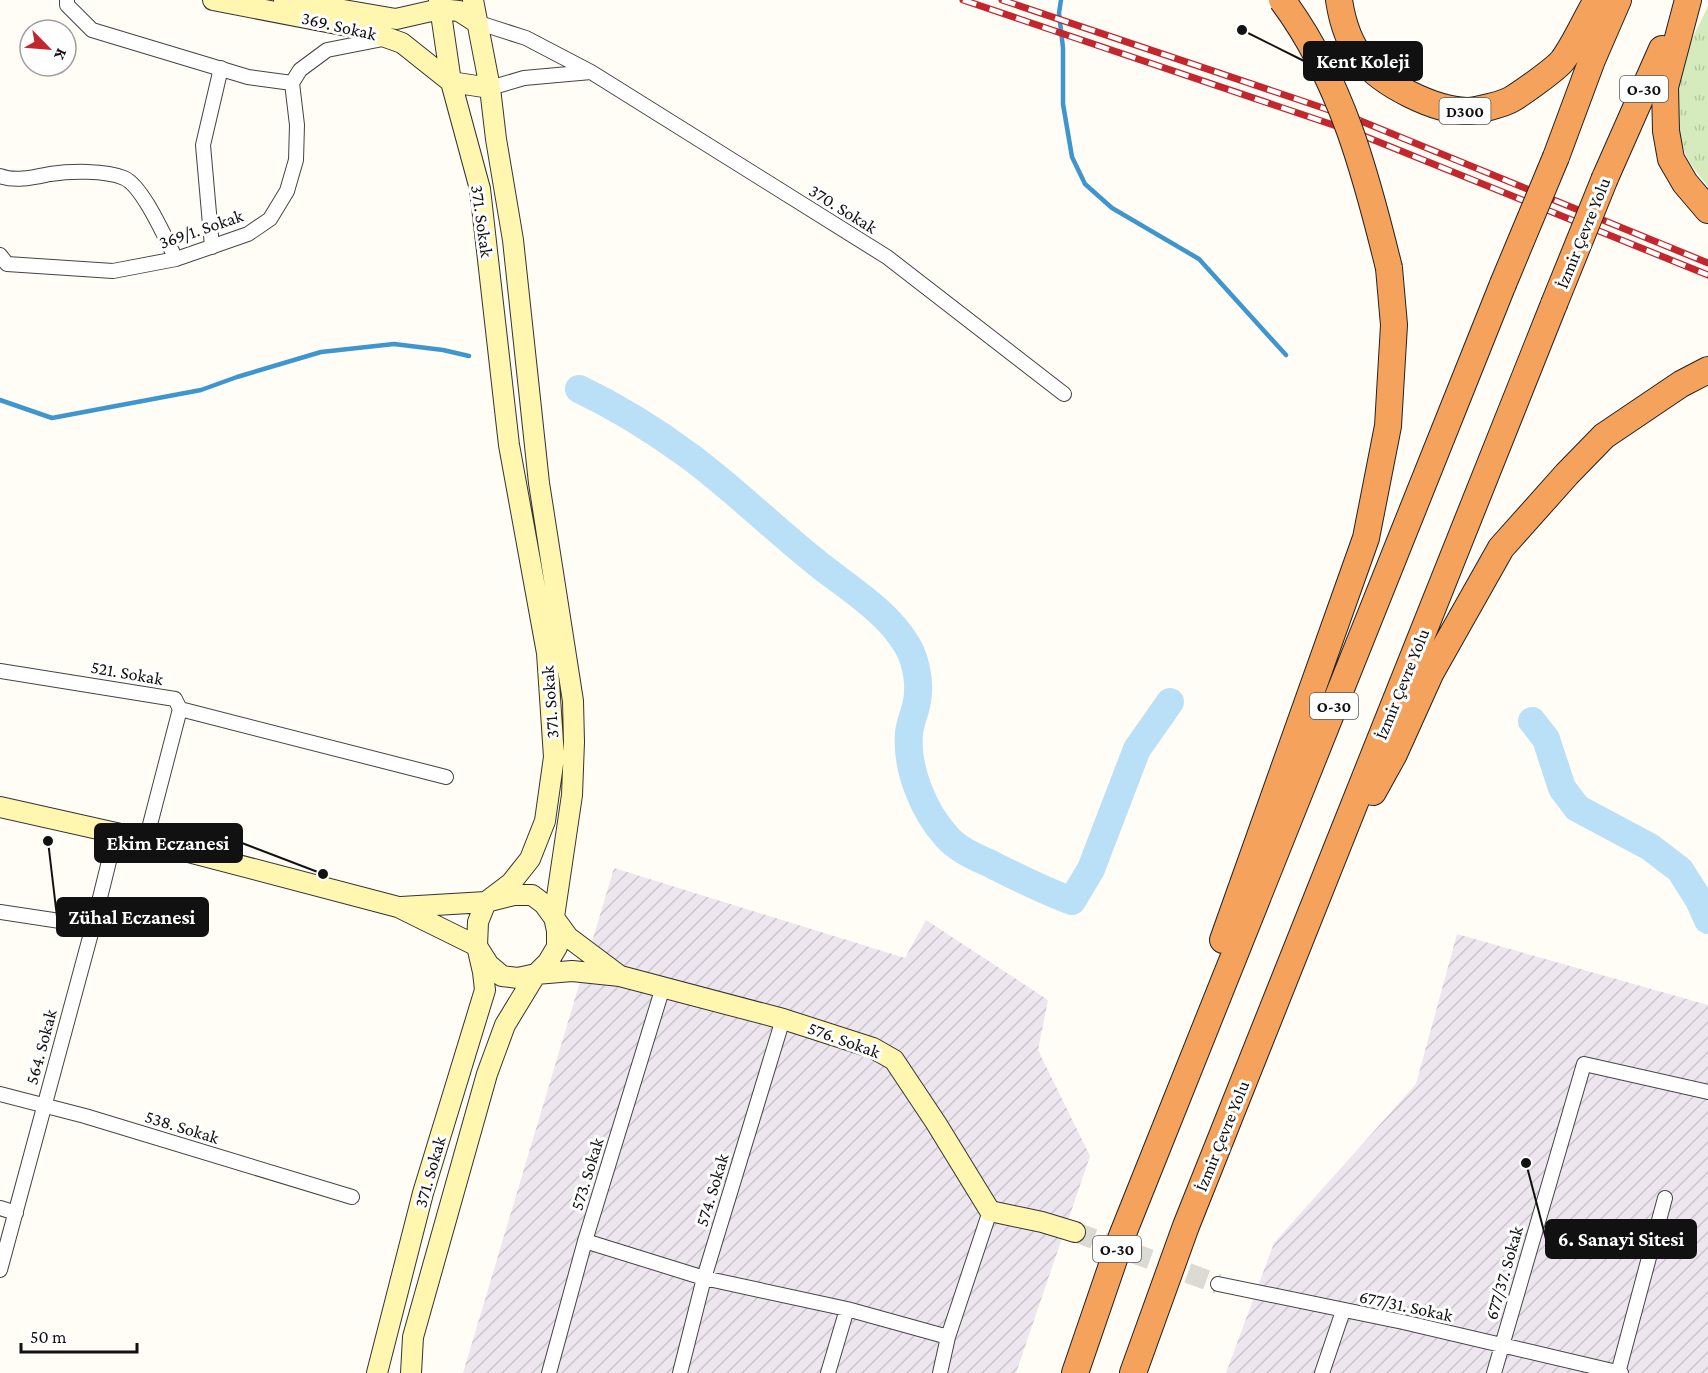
<svg xmlns="http://www.w3.org/2000/svg" width="1708" height="1373" font-family="'Crimson Pro',serif">
<style>
.industrial{fill:url(#industrial-furrows)}
.grass{fill:url(#grass-tufts)}
.lines{fill:none;stroke-linecap:round;stroke-linejoin:round}
.stream{stroke:#3f96cf;stroke-width:4.5}
.river{stroke:#b9e0f7;stroke-width:28}
.secondary-tunnel{stroke:#dbdad3;stroke-width:20;stroke-dasharray:20 10;stroke-linecap:butt}
.street-casing{stroke:#444;stroke-width:16}
.secondary-casing{stroke:#333;stroke-width:22}
.highway-casing{stroke:#222;stroke-width:28}
.street{stroke:#fff;stroke-width:14}
.secondary{stroke:#fff6b0;stroke-width:20}
.highway{stroke:#f5a25d;stroke-width:26}
.rail-casing{stroke:#c4262e;stroke-width:7}
.rail{stroke:#fff;stroke-width:4.5;stroke-dasharray:14;stroke-linecap:butt}
.highway-bridge-casing{stroke:#222;stroke-width:28;stroke-linecap:butt}
.highway-bridge{stroke:#f5a25d;stroke-width:26}
.labels{text-anchor:middle;dominant-baseline:central;stroke-width:6;stroke-linejoin:round;paint-order:stroke}
.shield{fill:#fff;stroke:#585858;stroke-width:1.5}
.shield-label{font-size:16px;font-weight:bold;fill:#111}
.street-label{font-size:18px;fill:#111;stroke:#fff}
.leader{fill:none;stroke:#111;stroke-width:2}
.callout-dot{fill:#111;stroke:#fff;stroke-width:2}
.callout{fill:#111;stroke:#111;stroke-width:2}
.callout-label{font-size:20px;text-anchor:middle;font-weight:bold;fill:#fff}
</style>
<defs>
<pattern id="industrial-furrows" width="10" height="10" patternUnits="userSpaceOnUse" patternTransform="scale(1.5)"><rect width="10" height="10" fill="#eee6ef"/><path d="M-1 1l2-2M0 10L10 0M9 11l2-2" fill="none" stroke="#cbc4cc"/></pattern>
<pattern id="grass-tufts" width="24" height="20" patternUnits="userSpaceOnUse" patternTransform="scale(1.5)"><rect width="24" height="20" fill="#d5ebbd"/><path d="M3 7l-1-3M5 7V3M7 7l1-3M15 17l-1-3M17 17v-4M19 17l1-3" fill="none" stroke="#b6c8a1"/></pattern>
</defs>
<rect width="100%" height="100%" fill="#fffdf5"/>
<path class="industrial" d="M614 868 905 958 926 920 1048 1000 1038 1050 1090 1156 1016 1373H463Z
M1457 934 1708 1005V1373H1226L1274 1243 1416 1084Z"/>
<path class="grass" d="M1708 6V187C1702 178 1694 170 1689 161 1673 131 1674 92 1683 61 1689 42 1700 24 1708 6Z"/>
<g class="lines">
<path class="stream" d="M1061 0 1059 13 1063 48V104L1072 157 1085 184 1112 208 1199 259 1286 355
M0 400 52 418 201 390 237 377 321 352 394 344 443 350 469 356"/>
<path class="river" d="M579 389C617 407 654 430 688 455 733 488 773 528 817 563 848 588 886 610 907 645 917 662 921 687 916 706 914 715 910 723 909 733 906 768 923 811 947 837 958 850 978 858 993 865 1019 878 1044 891 1072 901L1091 869 1137 749 1170 702
M1532 721 1546 739 1562 788 1577 808 1650 847 1680 870 1699 900 1708 920"/>
<path class="secondary-tunnel" d="M1075 1232 1218 1284"/>
<g class="street-casing">
<path id="street" d="M67 0V5L92 30 248 77 292 83
M476 22 526 38 591 72 887 257 1064 394
M490 88 524 78 591 72
M0 176C15 182 35 177 50 174 70 171 105 170 124 178 143 186 166 240 176 259
M212 247 203 145 221 68
M0 255 7 264 113 271 176 259 248 234 270 219 287 191 296 160 297 125 292 83 300 70 327 50 388 38
M0 671 175 699 180 709 146 840
M180 709 446 777
M0 912 93 926
M0 1094 85 1116 352 1197
M0 1208 16 1213
M585 1241 704 1278 847 1309 948 1337
M0 1270 93 926 116 833
M1218 1284 1403 1322 1621 1373
M549 1373 585 1241 663 987
M680 1373 704 1278 783 1019
M828 1373 847 1309
M940 1373 948 1337 990 1211
M1322 1373 1343 1311
M1494 1373 1584 1064 1708 1092
M1618 1373 1665 1198"/>
</g>
<g class="secondary-casing">
<path id="secondary" d="M213 0 363 29 402 43 451 82 490 88
M284 0 396 19 440 9 459 11 476 22
M0 807 116 833 398 907 477 946 489 965 502 976 518 978 536 974 572 971 620 976 783 1019 873 1048 894 1060 936 1123 990 1211 1042 1222 1075 1232
M401 907 486 902 514 895H532L544 904 568 937 620 976
M377 1373 423 1193 485 990 483 972 477 946 478 922 486 902 511 883 530 859 545 821 554 757 547 653 509 445 480 189 451 82 439 0
M411 1373 413 1337 487 1074 505 1025 536 974 548 962 557 947V931L554 917 572 795 574 742 573 701 539 483 513 240 496 139 490 88 473 0"/>
</g>
<g class="highway-casing">
<path id="highway" d="M1339 0C1342 20 1349 43 1362 59 1383 85 1434 110 1467 111 1476 111 1504 104 1512 99 1522 93 1556 69 1563 60 1576 42 1585 20 1597 0
M1688 0 1665 87 1666 131 1671 159 1685 183 1708 210
M1556 157 1592 60 1618 0
M1605 178 1662 49
M1373 792 1394 754 1431 672 1501 548 1567 474 1604 436 1681 384 1708 370
M1223 940 1366 538 1388 426 1394 325 1389 268
M1075 1373 1122 1236 1503 284
M1133 1373 1186 1226 1554 304"/>
</g>
<use href="#street" class="street"/>
<use href="#secondary" class="secondary"/>
<use href="#highway" class="highway"/>
<g class="rail-casing">
<path id="rail" d="M963 0 1354 132 1708 275
M1002 0 1356 119 1708 263"/>
</g>
<use href="#rail" class="rail"/>
<g class="highway-bridge-casing">
<path id="highway-bridge" d="M1282 0C1341 79 1366 174 1389 268
M1503 284 1556 157
M1554 304 1605 178"/>
</g>
<use href="#highway-bridge" class="highway-bridge"/>
</g>
<g class="labels">
<g class="shield">
<rect x="1620" y="76" width="48" height="26" rx="4.5"/>
<rect x="1439.5" y="98" width="51" height="26" rx="4.5"/>
<rect x="1310" y="693" width="48" height="26" rx="4.5"/>
<rect x="1093" y="1236" width="48" height="26" rx="4.5"/>
</g>
<g class="shield-label">
<text x="1644" y="89">O-30</text>
<text x="1465" y="111">D300</text>
<text x="1334" y="706">O-30</text>
<text x="1117" y="1249">O-30</text>
</g>
<g class="street-label">
<text transform="translate(339 26) rotate(13)">369. Sokak</text>
<text transform="translate(843 209) rotate(32)">370. Sokak</text>
<text transform="translate(482 221) rotate(82)">371. Sokak</text>
<text transform="translate(201 229) rotate(-19)">369/1. Sokak</text>
<text transform="translate(1583 233) rotate(-68)">İzmir Çevre Yolu</text>
<text transform="translate(127 673) rotate(10)">521. Sokak</text>
<text transform="translate(1402 684) rotate(-68)">İzmir Çevre Yolu</text>
<text transform="translate(550 702) rotate(-94)">371. Sokak</text>
<text transform="translate(844 1040) rotate(20)">576. Sokak</text>
<text transform="translate(41 1047) rotate(-75)">564. Sokak</text>
<text transform="translate(182 1127) rotate(17)">538. Sokak</text>
<text transform="translate(1222 1136) rotate(-68)">İzmir Çevre Yolu</text>
<text transform="translate(430 1172) rotate(-74)">371. Sokak</text>
<text transform="translate(587 1174) rotate(-73)">573. Sokak</text>
<text transform="translate(712 1190) rotate(-73)">574. Sokak</text>
<text transform="translate(1504 1273) rotate(-74)">677/37. Sokak</text>
<text transform="translate(1406 1306) rotate(12)">677/31. Sokak</text>
</g>
</g>
<path class="leader" d="M1242 30L1304 61M323 874L242 843M48 841L57 917M1526 1163L1546 1239"/>
<g class="callout-dot">
<circle cx="1242" cy="30" r="6"/>
<circle cx="323" cy="874" r="6"/>
<circle cx="48" cy="841" r="6"/>
<circle cx="1526" cy="1163" r="6"/>
</g>
<g class="callout">
<rect x="1304" y="42" width="118" height="38" rx="6"/>
<rect x="95" y="824" width="147" height="38" rx="6"/>
<rect x="57" y="898" width="151" height="38" rx="6"/>
<rect x="1546" y="1220" width="150" height="38" rx="6"/>
</g>
<g class="callout-label">
<text x="1363" y="68">Kent Koleji</text>
<text x="168" y="850">Ekim Eczanesi</text>
<text x="132" y="924">Zühal Eczanesi</text>
<text x="1621" y="1246">6. Sanayi Sitesi</text>
</g>
<g transform="translate(48 48) rotate(115)"><circle r="28" fill="#ffffff" stroke="#a0a0a0" stroke-width="1.5"/>
<path d="M0-4.5L10 22L0 15L-10 22Z" fill="#c4262e"/>
<text y="-9" font-size="16" font-weight="bold" text-anchor="middle" fill="#111111">K</text>
</g>
<path d="M21 1343v9h116v-9" fill="none" stroke="#111111" stroke-width="3"/>
<text x="30" y="1343" font-size="18" fill="#111111" stroke="#ffffff" stroke-width="4.5" paint-order="stroke">50 m</text>
</svg>
